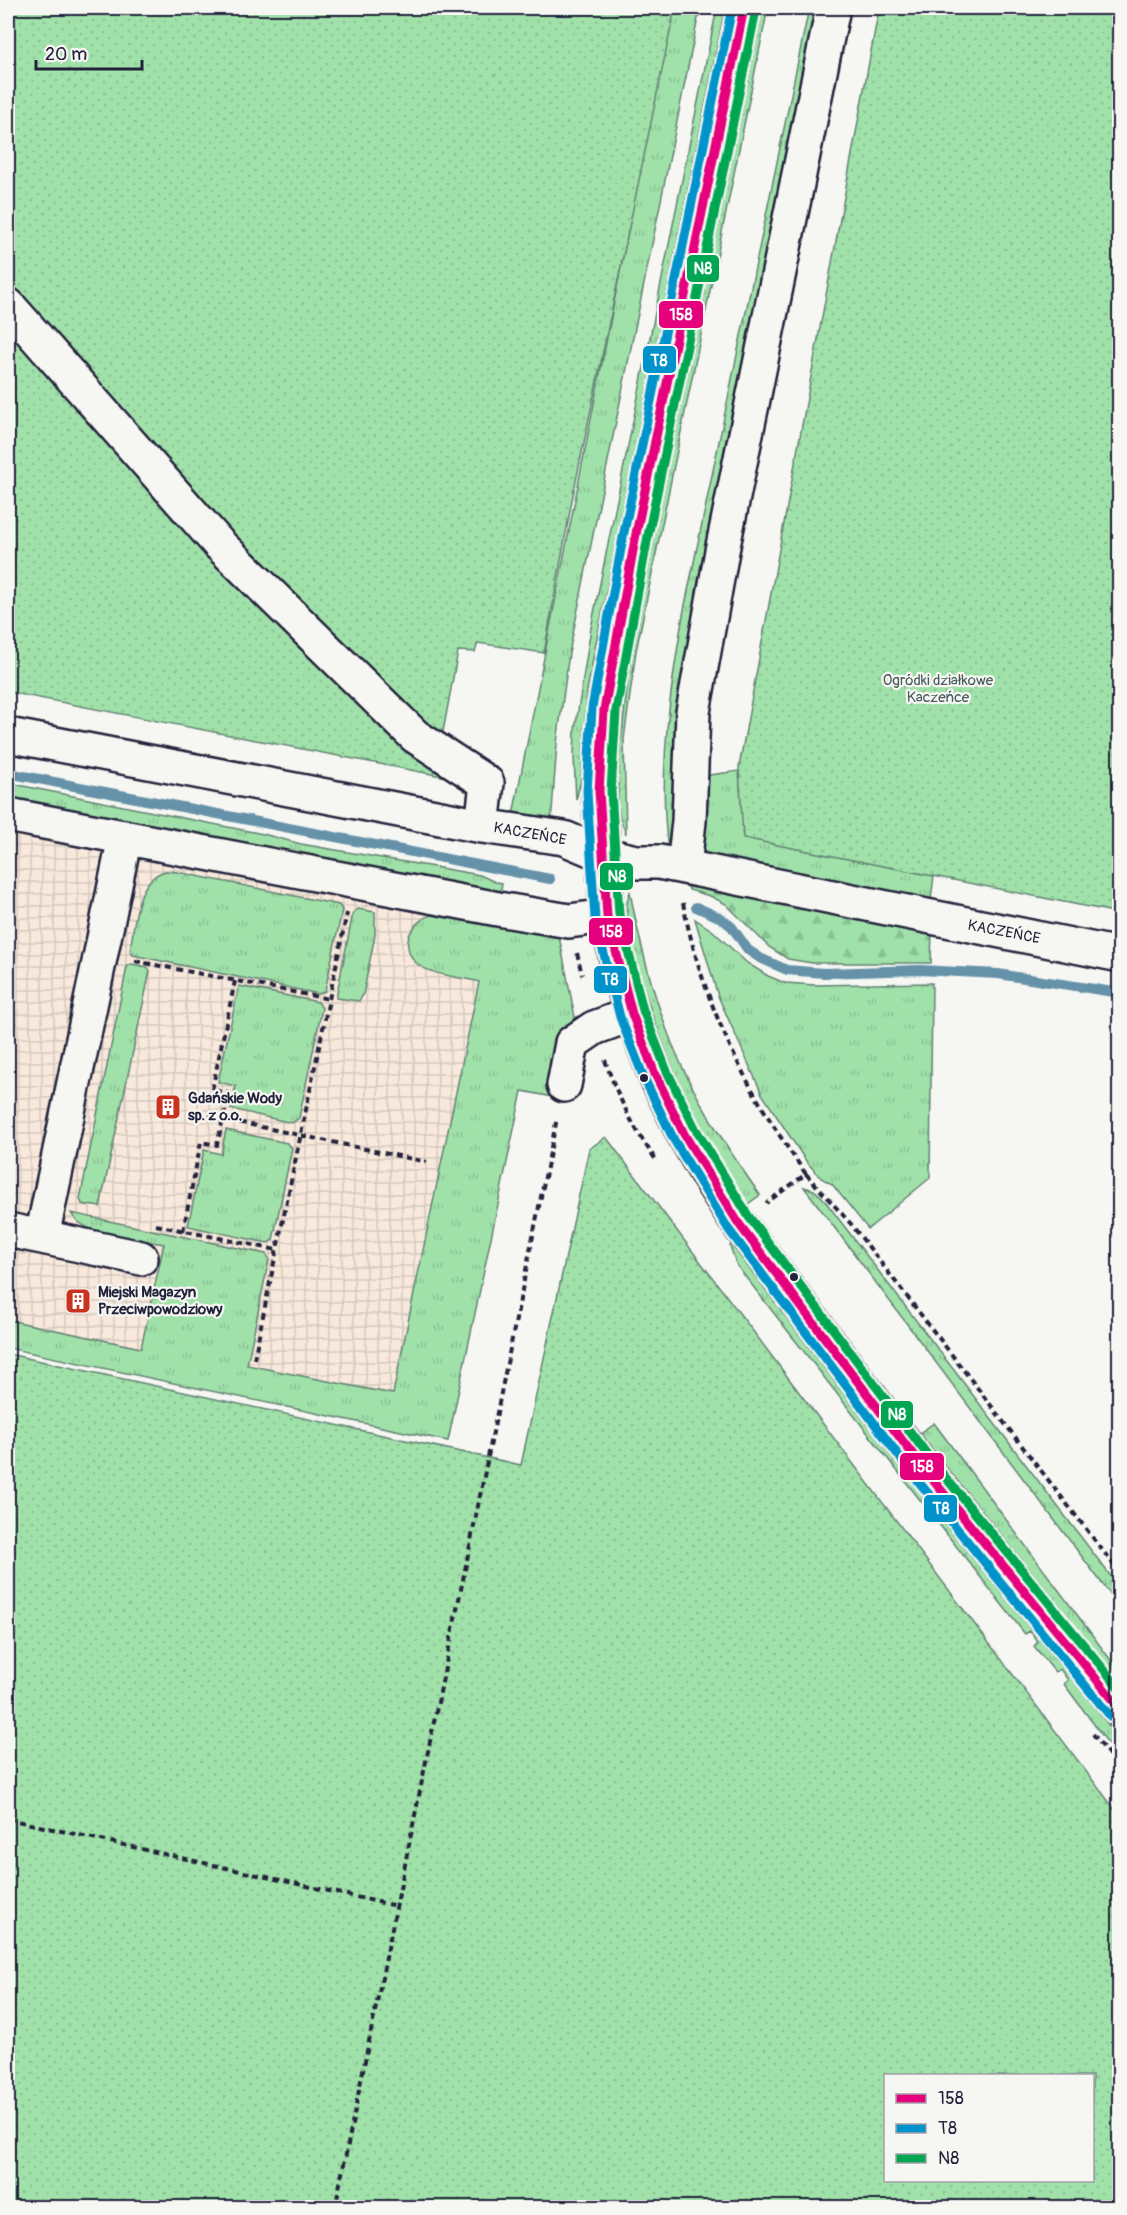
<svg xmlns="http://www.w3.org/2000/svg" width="1127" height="2215" font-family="Pangolin,sans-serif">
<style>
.industrial{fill:url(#industrial-grid)}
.grass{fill:url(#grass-tufts);stroke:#618272;stroke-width:1.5}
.forest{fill:url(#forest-firs);stroke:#618272;stroke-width:1.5}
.garden{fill:url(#garden-dots);stroke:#618272;stroke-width:1.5;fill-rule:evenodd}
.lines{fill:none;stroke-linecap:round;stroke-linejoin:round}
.stream{stroke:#6592a9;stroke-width:10}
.minor-casing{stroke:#22223b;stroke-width:38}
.path{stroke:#22223b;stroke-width:4;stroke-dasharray:6 4.5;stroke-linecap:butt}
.minor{stroke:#f6f6f2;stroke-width:33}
.bus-1-casing{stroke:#f6f6f2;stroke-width:14}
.bus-2-casing{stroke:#f6f6f2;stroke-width:14}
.bus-3-casing{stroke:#f6f6f2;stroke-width:14}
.bus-1{stroke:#e5007d;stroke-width:9}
.bus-2{stroke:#0093cb;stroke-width:9}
.bus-3{stroke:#00a651;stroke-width:9}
.bus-dot{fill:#22223b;stroke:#f6f6f2;stroke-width:2}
.labels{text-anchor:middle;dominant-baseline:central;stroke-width:4.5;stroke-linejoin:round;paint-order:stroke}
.park-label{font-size:15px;fill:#485b5c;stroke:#f6f6f2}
.street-label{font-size:15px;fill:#22223b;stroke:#f6f6f2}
.poi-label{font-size:15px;font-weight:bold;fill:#22223b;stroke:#f6f6f2;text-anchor:start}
.line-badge{stroke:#f6f6f2;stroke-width:2}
.badge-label{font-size:16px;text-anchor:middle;font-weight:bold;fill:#fff}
</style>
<defs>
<pattern id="industrial-grid" width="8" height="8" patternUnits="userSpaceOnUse" patternTransform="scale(1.5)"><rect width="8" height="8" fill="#f8e9dc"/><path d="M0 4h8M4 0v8" fill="none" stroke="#d4c8be"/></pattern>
<pattern id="grass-tufts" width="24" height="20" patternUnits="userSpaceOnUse" patternTransform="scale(1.5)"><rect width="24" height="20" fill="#a0e1aa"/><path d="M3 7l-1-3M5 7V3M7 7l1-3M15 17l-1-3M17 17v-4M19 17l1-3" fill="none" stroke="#8ac193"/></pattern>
<pattern id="forest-firs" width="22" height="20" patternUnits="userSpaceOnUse" patternTransform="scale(1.5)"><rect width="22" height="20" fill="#a0e1aa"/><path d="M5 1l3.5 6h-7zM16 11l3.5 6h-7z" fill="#8ac193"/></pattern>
<pattern id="garden-dots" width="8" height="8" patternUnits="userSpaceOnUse" patternTransform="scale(1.5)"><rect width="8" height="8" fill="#a0e1aa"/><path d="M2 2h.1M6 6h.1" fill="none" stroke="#8ac193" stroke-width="1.8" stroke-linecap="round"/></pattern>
</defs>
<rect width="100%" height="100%" fill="#f6f6f2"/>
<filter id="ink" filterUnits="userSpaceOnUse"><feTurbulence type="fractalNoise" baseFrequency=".0167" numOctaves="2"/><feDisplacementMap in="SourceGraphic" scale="12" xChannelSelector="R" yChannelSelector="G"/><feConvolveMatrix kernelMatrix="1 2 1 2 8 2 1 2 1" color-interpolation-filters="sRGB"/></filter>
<g filter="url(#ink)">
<path class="industrial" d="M8 792 501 888 491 950 522 1091 448 1441 8 1348Z"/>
<path class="grass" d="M672 8H700L569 653 557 743 551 824 512 820Z
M717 8H725L596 643 587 690 581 780 576 800 574 757 575 730 591 628Z
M760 8H768L636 651 624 739 626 834 620 818 618 805 619 758 635 622Z
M809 8H823L685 658 677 715 674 830 667 842C659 765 670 691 683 615Z
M739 771 744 838 934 876 931 899 710 859 703 855 701 846 702 776Z
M8 783 263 834 301 844 480 875 495 882 502 883 500 894 8 799Z
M165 871 177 872 339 905 342 910 325 991 319 994 133 955 130 951C135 924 135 880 165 871Z
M630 892C640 945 653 996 673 1046 695 1099 727 1148 760 1195L748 1204C730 1176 711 1148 696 1118 669 1068 650 1014 636 959 631 939 622 912 630 892Z
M358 909 375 912V935L363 995 359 1001 336 998 353 913Z
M441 914 559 936 575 1017 564 1035 553 1097 522 1091 448 1441 8 1348V1320L141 1348 164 1244C139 1239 83 1237 71 1213L266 1254 269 1259 247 1365 393 1394 479 982C457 975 412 977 408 947 407 941 409 934 413 929 419 919 430 914 441 914Z
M695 919 713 931 747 963 768 976 785 983 815 985 932 983 930 1178 868 1229 832 1184 821 1178 806 1161 762 1094 718 996Z
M131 964 147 967 150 971 100 1207 82 1204 80 1199 127 967Z
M239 986 318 1002 322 1008 299 1118 292 1123 231 1109 236 1086 218 1082Z
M226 1130 287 1143 292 1148 273 1240 268 1243 188 1226 204 1150 221 1154Z
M804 1187 814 1190 822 1197 1119 1587V1606Z
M733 1243 938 1516 1060 1661 1119 1739V1758L1064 1684 1068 1680 1060 1669 1055 1672 1034 1646 1038 1642 1030 1631 1025 1634 737 1266 730 1246Z
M934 1423 1119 1671V1681L944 1470 918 1434Z"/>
<path class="forest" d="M687 882 932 929 931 963H812L788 959 769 947 726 904 710 896 689 890Z"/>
<path class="garden" d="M8 8H675L572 500 544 653 478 643 475 652 458 651 442 737 452 778 8 692Z
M879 8H1119V913L743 838 739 767Z
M606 1137 1119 1815V2207H8V1354L521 1465 589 1149ZM886 2076H1092V2180H886Z"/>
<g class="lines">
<path class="stream" d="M8 773 550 879
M696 907 721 918 732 927 748 950 760 958 787 970 824 973 920 970 998 974 1120 993"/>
<g class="minor-casing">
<path id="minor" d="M744 8 636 534 604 710 599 791 607 916 621 977 632 1014 655 1074 684 1134 709 1177 739 1224 923 1468 1120 1709
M8 305 219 544 415 736 487 783 482 826
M8 735 482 826 564 838 602 854 636 862H659L684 867 1120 955
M8 815 498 909 569 921 607 916
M684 867 689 821 693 712 722 551 833 8
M564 1085 572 1043 594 1028 632 1014
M8 1230 42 1237 125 837
M42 1237 141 1258"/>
</g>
<path class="path" d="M683 903C702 1003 747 1092 806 1174L766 1203
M577 953 582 975
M135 961 329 999
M605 1060C617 1096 634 1129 656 1160
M209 1116 427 1162
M806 1174 851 1224 1120 1573
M156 1225 277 1250
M183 1231 201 1142 217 1145 229 1093 212 1090 235 981
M254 1359 347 913
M1093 1734 1120 1769
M8 1819 396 1906
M335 2208 557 1118"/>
<use href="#minor" class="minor"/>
<g class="bus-1-casing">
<path id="bus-1" d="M744 8 636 534 604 710 599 791 607 916 632 1014 655 1074 684 1134 739 1224 923 1468 1120 1708"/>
</g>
<g class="bus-2-casing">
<path id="bus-2" d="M732 8 624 532 592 708 587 792 595 919 620 1017 644 1078 674 1140 729 1230 914 1476 1111 1717"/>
</g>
<g class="bus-3-casing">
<path id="bus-3" d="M756 10 648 536 616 711 611 791 619 914 643 1010 666 1069 695 1128 749 1217 932 1461 1120 1689"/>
</g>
<use href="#bus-1" class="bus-1"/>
<use href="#bus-2" class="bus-2"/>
<use href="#bus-3" class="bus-3"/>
</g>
</g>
<defs>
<g id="building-square" transform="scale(1.35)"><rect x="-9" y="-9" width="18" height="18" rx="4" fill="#c8321e" stroke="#f6f6f2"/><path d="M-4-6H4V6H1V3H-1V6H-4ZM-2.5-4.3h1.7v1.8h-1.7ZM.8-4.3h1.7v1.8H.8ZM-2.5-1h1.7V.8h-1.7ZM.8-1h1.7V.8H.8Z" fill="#fff"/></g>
</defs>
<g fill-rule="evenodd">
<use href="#building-square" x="168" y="1107"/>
<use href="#building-square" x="78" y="1301"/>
</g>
<g class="bus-dot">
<circle cx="644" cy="1078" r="5"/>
<circle cx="794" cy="1277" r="5"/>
</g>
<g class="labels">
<g class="park-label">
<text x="938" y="680">Ogródki działkowe<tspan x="938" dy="17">Kaczeńce</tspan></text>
</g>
<g class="street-label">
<text transform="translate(530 834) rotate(10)">KACZEŃCE</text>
<text transform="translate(1004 932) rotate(11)">KACZEŃCE</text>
</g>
<g class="poi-label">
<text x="188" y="1098">Gdańskie Wody<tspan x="188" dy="17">sp. z o.o.</tspan></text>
<text x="98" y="1292">Miejski Magazyn<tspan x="98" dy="17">Przeciwpowodziowy</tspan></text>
</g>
</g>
<g class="line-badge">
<rect x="686" y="254" width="34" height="29" rx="6" fill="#00a651"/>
<rect x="658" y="300" width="46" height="29" rx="6" fill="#e5007d"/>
<rect x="642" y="345" width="35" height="29" rx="6" fill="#0093cb"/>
<rect x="599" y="862" width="35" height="29" rx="6" fill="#00a651"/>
<rect x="588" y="917" width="46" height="29" rx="6" fill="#e5007d"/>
<rect x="593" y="965" width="35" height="29" rx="6" fill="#0093cb"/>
<rect x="880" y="1400" width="34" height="29" rx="6" fill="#00a651"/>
<rect x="899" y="1452" width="46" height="29" rx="6" fill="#e5007d"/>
<rect x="923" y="1494" width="35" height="29" rx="6" fill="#0093cb"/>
</g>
<g class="badge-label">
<text x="703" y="274">N8</text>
<text x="681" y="320">158</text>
<text x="659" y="366">T8</text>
<text x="617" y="882">N8</text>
<text x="611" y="937">158</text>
<text x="610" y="985">T8</text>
<text x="897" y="1420">N8</text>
<text x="922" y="1472">158</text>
<text x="941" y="1514">T8</text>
</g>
<rect width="1127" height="2215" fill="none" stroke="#f6f6f2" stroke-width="30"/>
<rect x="15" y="15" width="1097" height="2185" fill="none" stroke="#22223b" stroke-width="2" filter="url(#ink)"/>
<rect x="884" y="2074" width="210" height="108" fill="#f6f6f2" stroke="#a1a1a9" stroke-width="1.5"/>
<rect x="896" y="2094" width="30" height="9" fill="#e5007d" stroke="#a1a1a9" stroke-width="1.5"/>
<text x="938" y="2104" font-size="18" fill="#22223b">158</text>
<rect x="896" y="2124" width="30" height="9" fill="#0093cb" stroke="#a1a1a9" stroke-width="1.5"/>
<text x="938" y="2134" font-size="18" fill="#22223b">T8</text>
<rect x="896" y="2154" width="30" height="9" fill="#00a651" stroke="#a1a1a9" stroke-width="1.5"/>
<text x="938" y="2164" font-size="18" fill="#22223b">N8</text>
<path d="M36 60v9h106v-9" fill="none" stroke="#22223b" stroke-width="3"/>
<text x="45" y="60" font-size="18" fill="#22223b" stroke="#f6f6f2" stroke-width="4.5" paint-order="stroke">20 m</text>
</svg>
